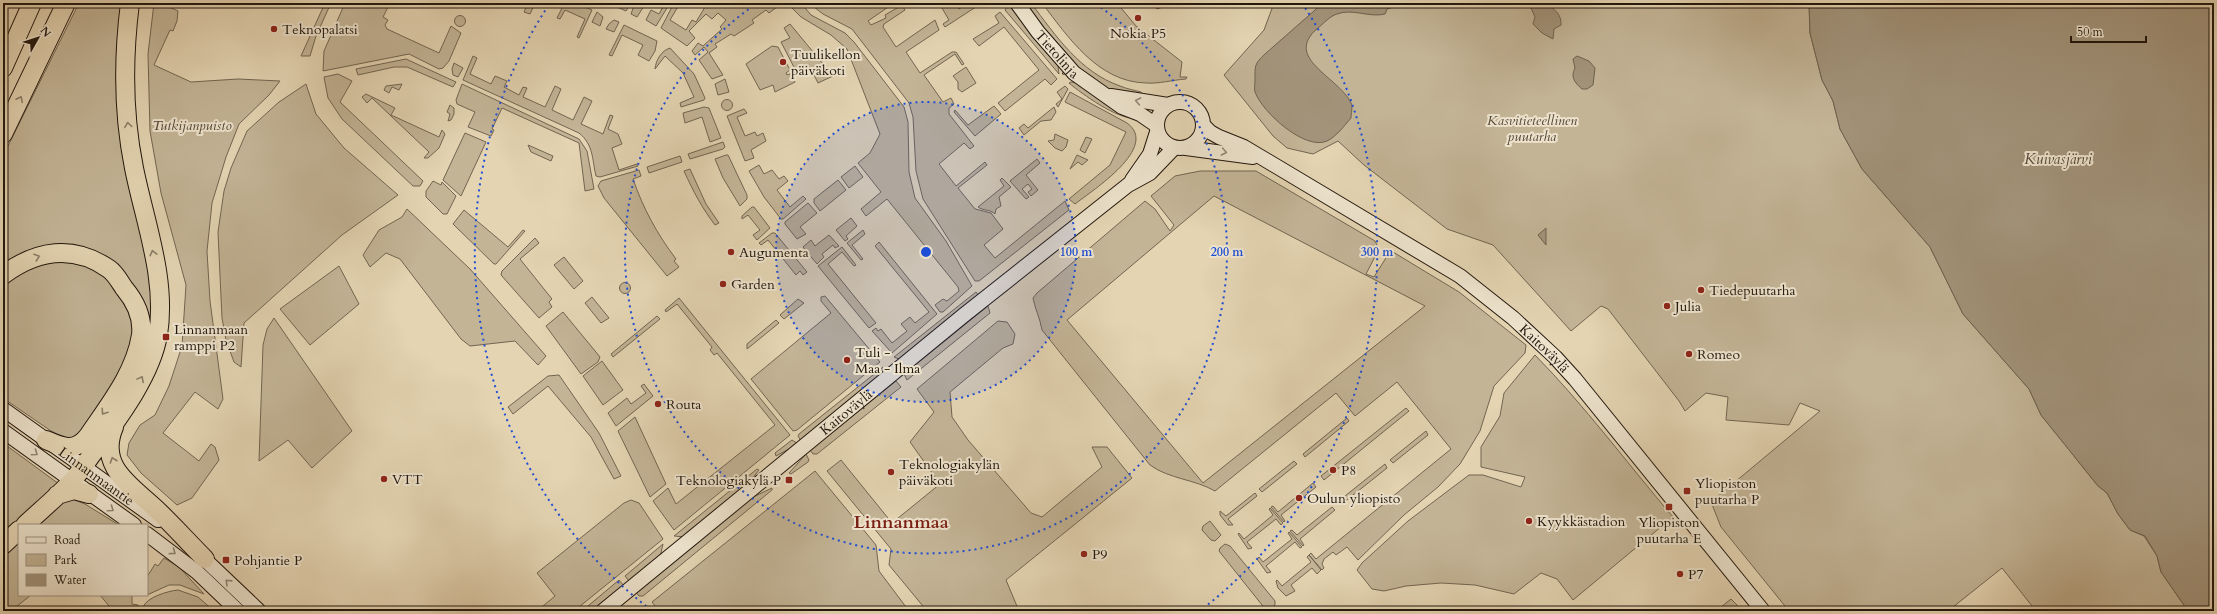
<svg xmlns="http://www.w3.org/2000/svg" width="2217" height="614" font-family="Cardo,serif">
<style>
.green{fill:#c3b496;stroke:#726551;fill-rule:evenodd}
.water{fill:#a2937a;stroke:#6e614e}
.lines{fill:none;stroke-linecap:round;stroke-linejoin:round}
.secondary-casing{stroke:#21160c;stroke-width:16}
.highway-casing{stroke:#21160c;stroke-width:20}
.secondary{stroke:#ede3cd;stroke-width:14}
.highway{stroke:#e4d4b2;stroke-width:18}
.oneway{stroke:#8c7e67}
.oneway2{stroke:#918776}
.ring{fill:none;stroke:#1d4ed8;stroke-width:2;stroke-dasharray:2 4}
.poi-dot{fill:#8f2418;stroke:#ede3cd;stroke-width:1.5}
.labels{text-anchor:middle;dominant-baseline:central;stroke-width:4;stroke-linejoin:round;paint-order:stroke}
.poi-label{font-size:14px;fill:#21160c;stroke:#ede3cd;text-anchor:start}
.street-label{font-size:14px;fill:#21160c;stroke:#ede3cd}
.park-label{font-size:14px;font-style:italic;fill:#524535;stroke:#ede3cd}
.water-label{font-size:15px;font-style:italic;fill:#554838;stroke:#ede3cd}
.district-label{font-size:18px;font-weight:bold;fill:#7a1f14;stroke:#ede3cd}
.centre{fill:#1d4ed8;stroke:#ede3cd;stroke-width:2}
.ring-label{font-size:12px;text-anchor:middle;font-weight:bold;fill:#1d4ed8;stroke:#ede3cd;stroke-width:4;stroke-linejoin:round;paint-order:stroke}
</style>
<rect width="100%" height="100%" fill="#e4d4b2"/>
<filter id="stains"><feTurbulence type="fractalNoise" baseFrequency=".005" numOctaves="4"/><feColorMatrix values="0 0 0 0 .2 0 0 0 0 .09 0 0 0 0 .02 0 0 0 .5 -.17"/></filter>
<radialGradient id="worn" r=".72"><stop offset=".6" stop-color="#630" stop-opacity="0"/><stop offset="1" stop-color="#630" stop-opacity=".3"/></radialGradient>
<path class="green" d="M79 3H124L121 33 151 261 152 348 142 311 84 251 3 269V156Z
M154 3H170L169 7 178 11 177 21 173 31 170 30 154 65 191 82 238 79 280 81 269 95 239 124 226 157 212 203 207 251 210 301 223 399 218 409 195 392 163 433 199 461 211 444 215 447 219 460 192 498 177 505 141 473 127 455 129 443 140 425 155 415 169 386 182 346 186 285 161 193 150 131 148 54Z
M325 3H331L316 36 310 56H301Z
M345 3H390L383 17 388 20 385 25 387 29 439 53 451 26 461 33 449 61 443 68 439 69 409 54 323 71 324 51Z
M528 3H535L530 14 524 12Z
M576 3 592 10 579 38 577 37 585 19 565 10 560 19 557 18 562 8 552 4Z
M608 3H631L626 11Z
M635 3 644 6 637 17 631 14Z
M665 3H670L656 26 646 20 651 10 659 14Z
M674 3 679 5 670 20 686 30 692 20 696 22 705 7V3H774L777 7 769 13 766 10 752 20 754 23 734 36 731 34 715 44 717 47 709 53 723 75 712 79 699 60 708 52 704 47 695 55 692 51 698 43 703 46 722 29 720 27 726 20 718 13 712 19 706 14 689 31 695 38 687 46 661 28Z
M787 3H801L811 15 845 33 854 42 904 107 908 122 909 172 915 198 946 241 972 286 943 312H940L935 305 943 299 947 301 959 291 958 287 887 199 866 216 861 209 881 192 858 163 870 153 880 134 847 49 831 35 801 17Z
M809 3H884L880 4 882 7 888 5V3H894L868 21 871 25 886 18 885 15 902 5 905 10 884 24 883 27 896 47 935 20 939 30 906 52 920 73 952 52H956L964 64 962 65 955 54 924 75 943 102 951 98 954 104 949 108V114L974 146 970 149 964 143 939 164 956 186 985 162 987 165 958 188 975 209 991 213 1003 229 984 245 995 258 1065 201 1069 210 979 281H975L923 199 916 171 913 117 909 103 852 29 823 14Z
M939 3H955L959 9 968 3H982L945 27 943 24 949 20Z
M1023 3H1031C1056 36 1080 72 1120 86 1127 89 1134 90 1141 92L1143 96C1137 96 1130 97 1125 96 1079 85 1051 37 1023 3Z
M1042 3H1117L1136 26 1182 62 1180 77H1187L1186 79C1172 80 1159 84 1146 83 1098 82 1068 37 1042 3Z
M1151 3H1168L1169 5 1157 9Z
M1274 3H1809L1810 33 1822 80 1833 101 1840 129 1862 169 1930 247 1963 314 2029 389 2041 415 2098 486 2107 493 2118 514 2130 530 2144 536 2157 556 2161 572 2188 611H2036L2002 568 1948 611H1789L1721 527 1711 502 1820 411 1800 403 1789 425 1726 420 1728 397 1706 393 1685 411 1679 401 1608 309 1601 306 1571 331 1493 245 1447 229 1364 165 1338 141 1313 154 1287 148 1273 136 1224 75 1264 30Z
M1007 7H1013L1058 66 1059 74 1005 10Z
M597 12 603 17 600 26 592 22Z
M1000 12 1057 79 1051 85 1045 79 1005 111 998 103 1039 70 1004 27 979 46 973 39 999 23 995 16Z
M454.5 21a5.5 5.5 0 1 1 11 0a5.5 5.5 0 1 1-11 0Z
M614 20 619 22 614 32 606 29 609 24Z
M790 24 833 76 818 83 810 67 800 74 797 73 781 42 790 38 784 28Z
M624 25 657 41 655 51 649 61 638 55 643 45 622 35 612 56 609 55Z
M772 46 778 47 790 70 786 73 787 75 792 73 795 82 775 92 773 85 760 90 746 64Z
M670 48 694 74 705 98 704 100 681 107 680 103 694 97 683 73 665 56 655 69C656 60 661 51 670 48Z
M473 56 477 58 470 74 491 84 495 76 507 81 504 87 519 95 523 87 527 88 523 97 545 107 555 86 561 89 552 110 573 120 584 97 592 101 581 124 603 134 610 115 613 116 608 129 618 134 622 144 612 148 619 170 637 164 638 166 600 177 596 176C592 160 594 145 579 133L463 80Z
M406 59 456 82 453 87 407 67H394L358 75 356 69Z
M454 63 463 68 458 77 453 75 452 69Z
M966 67 976 83 962 92 958 89V82L953 76Z
M338 74 352 81 340 102 423 181 420 186H413L342 119 328 98 324 77Z
M725 79 729 92 718 95 715 84Z
M1071 82 1077 83 1134 118C1117 119 1082 94 1069 83Z
M306 84 316 114 344 148 398 195 342 235 244 323 241 367 234 362 226 340 222 318 218 232 224 191 231 168 247 131 279 102Z
M402 84 399 90 392 87 389 93 384 90 386 86Z
M462 84 579 139 587 151 594 189 585 191 579 143 502 108 492 129 494 130 491 136 468 127 475 112 457 104 456 100Z
M1065 86 1068 89 1058 107 1056 104 1062 99 1057 92Z
M1070 92 1127 123C1160 147 1093 190 1075 204L1069 199 1110 165 1126 132 1065 102Z
M366 94 395 108 391 115 439 137 442 130 445 134 439 148 428 158H424L429 152 372 98 367 103 362 97Z
M721.5 105a5.5 5.5 0 1 1 11 0a5.5 5.5 0 1 1-11 0Z
M450 105 454 108V114L451 120 448 121 450 114 447 112Z
M994 106 1001 114 975 136 954 112 955 110 968 125Z
M704 107 709 108 721 138 710 142 702 117 685 123 683 113Z
M1054 107 1056 112 1051 120 1041 121 1024 135 1019 128 1024 124 1028 128Z
M744 109 747 113 737 117 745 136 755 132 757 136 763 133 766 141 751 150 754 158 745 161 727 116Z
M465 133 486 142 461 196 443 180Z
M1055 134 1068 140 1066 147 1062 151 1055 148 1048 141 1054 140Z
M1086 137 1092 139 1085 153 1080 150Z
M723 142 725 147 723 149 690 159 688 154Z
M528 145 553 156 551 161 531 152Z
M726 155H728L747 195V199L740 206 723 178 715 159Z
M1077 155 1088 160 1082 165 1078 162 1070 169Z
M680 156 682 162 649 173 647 167Z
M1037 159 1040 163 1026 175 1038 190 1031 196 1028 192 1032 189 1028 184 1022 189 1029 197 1026 199 1010 181Z
M759 165 764 174 772 170 779 179 784 176 788 181 777 190 790 207 803 196 806 199 783 219H781L764 197 749 171Z
M855 166 863 177 849 188 841 177Z
M690 169 706 204 719 223 715 225C702 208 693 191 684 171Z
M639 170 641 176 633 179C643 208 657 234 676 259L674 261 679 267 667 276 604 198 598 186 601 181Z
M1200 171H1256L1375 241 1379 249 1366 274 1374 277 1389 253 1393 252 1459 292 1526 345 1525 353 1494 386 1480 431 1460 464 1438 487 1404 515 1358 560 1347 547 1336 555 1333 552 1324 559 1322 564 1324 568 1322 570 1309 555 1311 553 1316 559 1451 449 1397 382 1355 416 1336 393 1215 491C1194 479 1169 479 1150 465L1042 330C1040 318 1035 309 1033 298L1037 293 1145 201 1155 209 1170 231 1174 225 1151 196 1175 176ZM1214 196 1425 306 1203 483 1067 320Z
M1002 178 1011 187 999 197 1001 206 996 209 995 214C990 209 983 211 978 207L1004 186 1000 180Z
M838 180 846 190 820 211 814 203V199Z
M433 181 441 185 442 182 456 196 447 214H443L426 197V191Z
M808 203 817 213 800 227 806 234 797 239 785 224V222Z
M752 207H754L770 228 757 240 753 235 760 230 748 215 742 219V216Z
M407 209 470 269 546 356 538 365 515 341 470 346 461 339 400 259 386 253 370 267 363 255 379 230 402 217Z
M464 210 508 247 523 230 525 231 496 264H494L453 224Z
M851 218 857 226 846 236 848 239 845 241 836 230Z
M863 230 865 234 852 245 863 259 861 260 847 243Z
M772 233H775L807 272 803 275 800 271 796 275 768 240 761 245 759 243Z
M829 235 839 246 835 248 833 245 822 254 824 257 817 264 803 247 811 240 815 246Z
M535 238 539 243 520 259 552 299 549 302 552 307 539 318 501 275 502 271Z
M879 242 937 314 892 353 872 331 876 328 878 331 881 329 892 343 907 331 901 324 910 317 915 323 929 312 875 246Z
M842 247 856 265 854 266 842 252 828 264 876 323 869 328 818 266Z
M564 257 583 281 574 289 554 265Z
M56 258 91 265 120 289 134 323 130 355 86 433 68 439 51 431 3 398V283L22 269Z
M339 266 359 304 310 345 280 309Z
M619.5 288a5.5 5.5 0 1 1 11 0a5.5 5.5 0 1 1-11 0Z
M976 292 980 297 901 360 894 357Z
M825 296 880 362 797 430 793 431 751 379 831 313 821 301V297Z
M592 297 609 318 601 323 585 303Z
M679 298 790 435 674 530 653 501 668 488 676 504 775 425 717 353 714 355 710 350 712 347 677 304 666 312 665 310Z
M798 299 804 303 784 319 780 315Z
M988 306 990 313 907 380 904 374Z
M563 312 600 357 598 362 581 374 546 326Z
M657 316 660 319 613 357 611 354Z
M274 318 352 431 312 468 288 440 259 461 263 345 267 329Z
M776 320 779 323 747 349V344Z
M998 321 1007 322 1015 334 1013 344 1003 348 950 392 952 417 968 440 1031 513 1042 517 1102 467 1092 447H1107L1132 478 1006 580 1019 611H927L889 565 891 549 827 471 841 460 892 523 940 484 910 442 934 412 917 389Z
M1535 355C1585 406 1627 463 1673 517L1573 600 1557 579 1541 573 1514 594 1475 585 1441 583 1406 586 1384 591 1372 589 1357 570 1362 563 1408 521 1469 475H1483L1521 487 1525 477 1481 467V447L1500 416 1504 393Z
M602 361 623 390 603 405 583 376Z
M883 367 882 374 801 441 798 436 799 434Z
M559 375 599 433 621 476 614 479 591 437 548 386 513 414 508 407 548 376Z
M896 381 901 387 817 454H813L810 450Z
M644 384 653 396 616 426 608 413 627 398 631 404 646 393 641 386Z
M1406 408 1409 411 1324 480 1321 476Z
M635 417 666 484 650 497 618 431Z
M1347 418 1349 421 1305 457 1303 454Z
M1426 431 1428 435 1393 463 1390 460Z
M792 440 798 444 776 456 775 453Z
M3 443 59 484 3 537Z
M806 454 809 460 808 462 791 474 789 473Z
M1294 461 1297 464 1262 492 1259 489Z
M1385 464 1387 468 1343 503 1340 500Z
M757 469 759 470 746 487 685 537 674 536Z
M815 471 876 545 879 571 909 611H659L652 602Z
M1313 483 1316 487 1281 515 1285 521 1284 522 1271 507 1273 506 1278 512Z
M772 488V490L643 596H639L635 591 749 499Z
M1255 493 1257 496 1228 519 1233 525H1228L1220 515V511L1226 516Z
M70 498 85 504 119 525H32L60 499Z
M631 500 639 503 663 539 574 611H537L555 596 537 573 624 503Z
M1332 507 1335 510 1300 539 1304 545 1303 546 1290 531 1292 530 1297 535Z
M1270 508 1283 523 1281 525 1276 519 1247 542 1252 548 1248 549 1238 534 1239 533 1244 539 1273 515 1269 509Z
M1210 521 1221 535 1215 541 1211 540 1202 530 1203 526Z
M1289 532 1302 547 1300 548 1295 542 1266 566 1271 572 1267 573 1257 559 1259 557 1263 562 1292 539 1288 533Z
M19 537V595H31L11 611H3V551Z
M663 544 660 557 629 581 625 576Z
M1225 544 1230 546 1275 601V605L1269 610H1266L1219 551 1220 548Z
M1309 555 1321 570 1317 574 1312 568 1291 585 1295 591 1286 596 1278 588 1276 581 1277 580 1282 586 1311 562 1307 557Z
M164 558 179 567 204 594 180 585H169L147 595V577L155 564 158 566Z
M619 580 624 586 593 611H582Z
M178 590 198 597 214 611H144L143 607C147 597 168 591 178 590Z
M100 595H132V604L138 605 139 611H113Z
M1731 599 1743 611H1716Z"/>
<path class="water" d="M1323 3H1399L1397 6 1387 9 1385 14C1369 18 1353 8 1337 14 1330 16 1323 24 1318 28 1282 58 1339 77 1351 103 1353 107 1351 114 1351 118 1344 126 1336 137 1327 141 1305 151 1262 112 1255 92 1254 89 1255 84 1255 80 1255 66 1254 64 1265 54Z
M1535 3C1548 3 1562 11 1561 25L1554 29 1553 39 1542 33 1533 24 1535 17 1531 8Z
M1809 3H2214V611H2188L2161 572 2157 556 2145 536 2130 530 2118 514 2107 493 2098 486 2041 415 2029 389 1963 314 1930 247 1862 169 1840 129 1833 101 1822 80 1810 33Z
M1577 56 1589 61 1595 68 1593 85 1587 89H1582C1575 83 1570 77 1575 68L1573 59Z
M1546 228V245L1538 235Z"/>
<g class="lines">
<g class="secondary-casing">
<g id="secondary">
<path id="s1" d="M1017 3 1038 32 1074 73 1122 107 1140 114 1156 125"/>
<path d="M1111 96 1168 105"/>
<circle cx="1180" cy="125" r="23"/>
<path id="s2" d="M1203 125 1210 132 1219 137 1244 147 1460 276 1513 318 1555 357 1575 379 1763 611"/>
<path d="M1186 148 1253 157"/>
<path d="M1132 180 1150 154 1157 132"/>
<path id="s3" d="M3 409 158 520"/>
<path d="M3 431 134 525"/>
<path d="M147 534 197 572 238 611"/>
<path d="M198 553 259 611"/>
<path id="s4" d="M603 611 964 315 1128 185 1150 173 1174 148"/>
</g>
</g>
<g class="highway-casing">
<path id="highway" d="M3 68 32 3
M3 134 66 3
M3 275C37 250 73 244 109 269 115 273 120 282 124 288 135 301 143 317 141 335 135 373 109 405 88 436 75 453 62 447 46 440
M114 427C97 467 132 486 156 509 173 525 189 543 205 559
M57 495 74 490 89 494
M25 525C40 511 57 497 71 482 79 474 86 462 93 453 117 420 151 376 158 335 167 279 145 223 134 168 123 114 123 58 130 3
M3 545 19 530"/>
</g>
<use href="#secondary" class="secondary"/>
<use href="#highway" class="highway"/>
</g>
<defs><path id="oneway-chevron" d="M-2-3.5L2.5 0L-2 3.5" fill="none" stroke-width="1.6" stroke-linecap="round" stroke-linejoin="round"/></defs>
<g class="oneway">
<use href="#oneway-chevron" transform="translate(20 99) rotate(-64)"/>
<use href="#oneway-chevron" transform="translate(128 125) rotate(-98)"/>
<use href="#oneway-chevron" transform="translate(153 253) rotate(-104)"/>
<use href="#oneway-chevron" transform="translate(37 257) rotate(-19)"/>
<use href="#oneway-chevron" transform="translate(141 379) rotate(-62)"/>
<use href="#oneway-chevron" transform="translate(104 412) rotate(124)"/>
<use href="#oneway-chevron" transform="translate(113 460) rotate(-109)"/>
</g>
<g class="oneway2">
<use href="#oneway-chevron" transform="translate(1138 101) rotate(-169)"/>
<use href="#oneway-chevron" transform="translate(1224 152) rotate(11)"/>
<use href="#oneway-chevron" transform="translate(35 453) rotate(35)"/>
<use href="#oneway-chevron" transform="translate(111 509) rotate(35)"/>
<use href="#oneway-chevron" transform="translate(173 552) rotate(36)"/>
<use href="#oneway-chevron" transform="translate(228 582) rotate(-136)"/>
</g>
<circle cx="926" cy="252" r="150" fill="#1d4ed8" fill-opacity=".12"/>
<g class="ring">
<circle cx="926" cy="252" r="150"/>
<path d="M1096 4A301 301 0 1 1 756 4"/>
<path d="M651 610A451 451 0 0 1 550 3M1302 3A451 451 0 0 1 1201 610"/>
</g>
<g class="poi-dot">
<circle cx="1138" cy="18" r="4"/>
<circle cx="274" cy="29" r="4"/>
<circle cx="783" cy="62" r="4"/>
<circle cx="731" cy="252" r="4"/>
<circle cx="723" cy="284" r="4"/>
<circle cx="1701" cy="290" r="4"/>
<circle cx="1667" cy="306" r="4"/>
<rect x="162" y="333" width="8" height="8" rx="2"/>
<circle cx="1689" cy="354" r="4"/>
<circle cx="847" cy="360" r="4"/>
<circle cx="658" cy="404" r="4"/>
<circle cx="1333" cy="470" r="4"/>
<circle cx="891" cy="472" r="4"/>
<circle cx="384" cy="479" r="4"/>
<rect x="785" y="476" width="8" height="8" rx="2"/>
<rect x="1683" y="487" width="8" height="8" rx="2"/>
<circle cx="1299" cy="498" r="4"/>
<rect x="1665" y="503" width="8" height="8" rx="2"/>
<circle cx="1529" cy="521" r="4"/>
<circle cx="1084" cy="554" r="4"/>
<rect x="222" y="556" width="8" height="8" rx="2"/>
<circle cx="1680" cy="574" r="4"/>
</g>
<g class="labels">
<g class="poi-label">
<text x="282" y="29">Teknopalatsi</text>
<text x="1138" y="33" text-anchor="middle">Nokia P5</text>
<text x="791" y="54">Tuulikellon<tspan x="791" dy="16">päiväkoti</tspan></text>
<text x="739" y="252">Augumenta</text>
<text x="731" y="284">Garden</text>
<text x="1709" y="290">Tiedepuutarha</text>
<text x="1675" y="306">Julia</text>
<text x="174" y="329">Linnanmaan<tspan x="174" dy="16">ramppi P2</tspan></text>
<text x="855" y="352">Tuli -<tspan x="855" dy="16">Maa - Ilma</tspan></text>
<text x="1697" y="354">Romeo</text>
<text x="666" y="404">Routa</text>
<text x="899" y="464">Teknologiakylän<tspan x="899" dy="16">päiväkoti</tspan></text>
<text x="1341" y="470">P8</text>
<text x="392" y="479">VTT</text>
<text x="781" y="480" text-anchor="end">Teknologiakylä P</text>
<text x="1695" y="483">Yliopiston<tspan x="1695" dy="16">puutarha P</tspan></text>
<text x="1307" y="498">Oulun yliopisto</text>
<text x="1537" y="521">Kyykkästadion</text>
<text x="1669" y="522" text-anchor="middle">Yliopiston<tspan x="1669" dy="16">puutarha E</tspan></text>
<text x="1092" y="554">P9</text>
<text x="234" y="560">Pohjantie P</text>
<text x="1688" y="574">P7</text>
</g>
<g class="street-label">
<text stroke="none"><textPath href="#s1" startOffset="65">Tietolinja</textPath></text>
<text stroke="none"><textPath href="#s2" startOffset="410">Kaitoväylä</textPath></text>
<text stroke="none"><textPath href="#s4" startOffset="314">Kaitoväylä</textPath></text>
<text stroke="none"><textPath href="#s3" startOffset="115">Linnanmaantie</textPath></text>
</g>
<g class="park-label">
<text x="1532" y="120">Kasvitieteellinen<tspan x="1532" dy="16">puutarha</tspan></text>
<text x="192" y="125">Tutkijanpuisto</text>
</g>
<g class="water-label">
<text x="2058" y="159">Kuivasjärvi</text>
</g>
<g class="district-label">
<text x="901" y="522">Linnanmaa</text>
</g>
</g>
<circle cx="926" cy="252" r="6" class="centre"/>
<g class="ring-label">
<text x="1076" y="256">100 m</text>
<text x="1227" y="256">200 m</text>
<text x="1377" y="256">300 m</text>
</g>
<rect width="2217" height="614" fill="none" stroke="#e4d4b2" stroke-width="16"/>
<rect x="4" y="4" width="2209" height="606" fill="none" stroke="#21160c" stroke-width="2"/>
<rect x="8" y="8" width="2201" height="598" fill="none" stroke="#21160c"/>
<rect x="18" y="524" width="130" height="72" fill="#ede3cd" stroke="#9b9180"/>
<rect x="26" y="537" width="20" height="6" fill="#ede3cd" stroke="#9b9180"/>
<text x="54" y="544" font-size="12" fill="#21160c">Road</text>
<rect x="26" y="554" width="20" height="12" fill="#c3b496" stroke="#9b9180"/>
<text x="54" y="564" font-size="12" fill="#21160c">Park</text>
<rect x="26" y="574" width="20" height="12" fill="#a2937a" stroke="#9b9180"/>
<text x="54" y="584" font-size="12" fill="#21160c">Water</text>
<g transform="translate(38 38) rotate(51)" stroke="#ede3cd" stroke-width="3" paint-order="stroke">
<path d="M0-3L7 15L0 10L-7 15Z" fill="#21160c"/>
<text y="-6" font-size="11" font-weight="bold" text-anchor="middle" fill="#21160c">N</text>
</g>
<path d="M2071 36v6h75v-6" fill="none" stroke="#21160c" stroke-width="2"/>
<text x="2077" y="36" font-size="12" fill="#21160c" stroke="#ede3cd" stroke-width="3" paint-order="stroke">50 m</text>
<rect width="100%" height="100%" filter="url(#stains)"/>
<rect width="100%" height="100%" fill="url(#worn)"/>
</svg>
